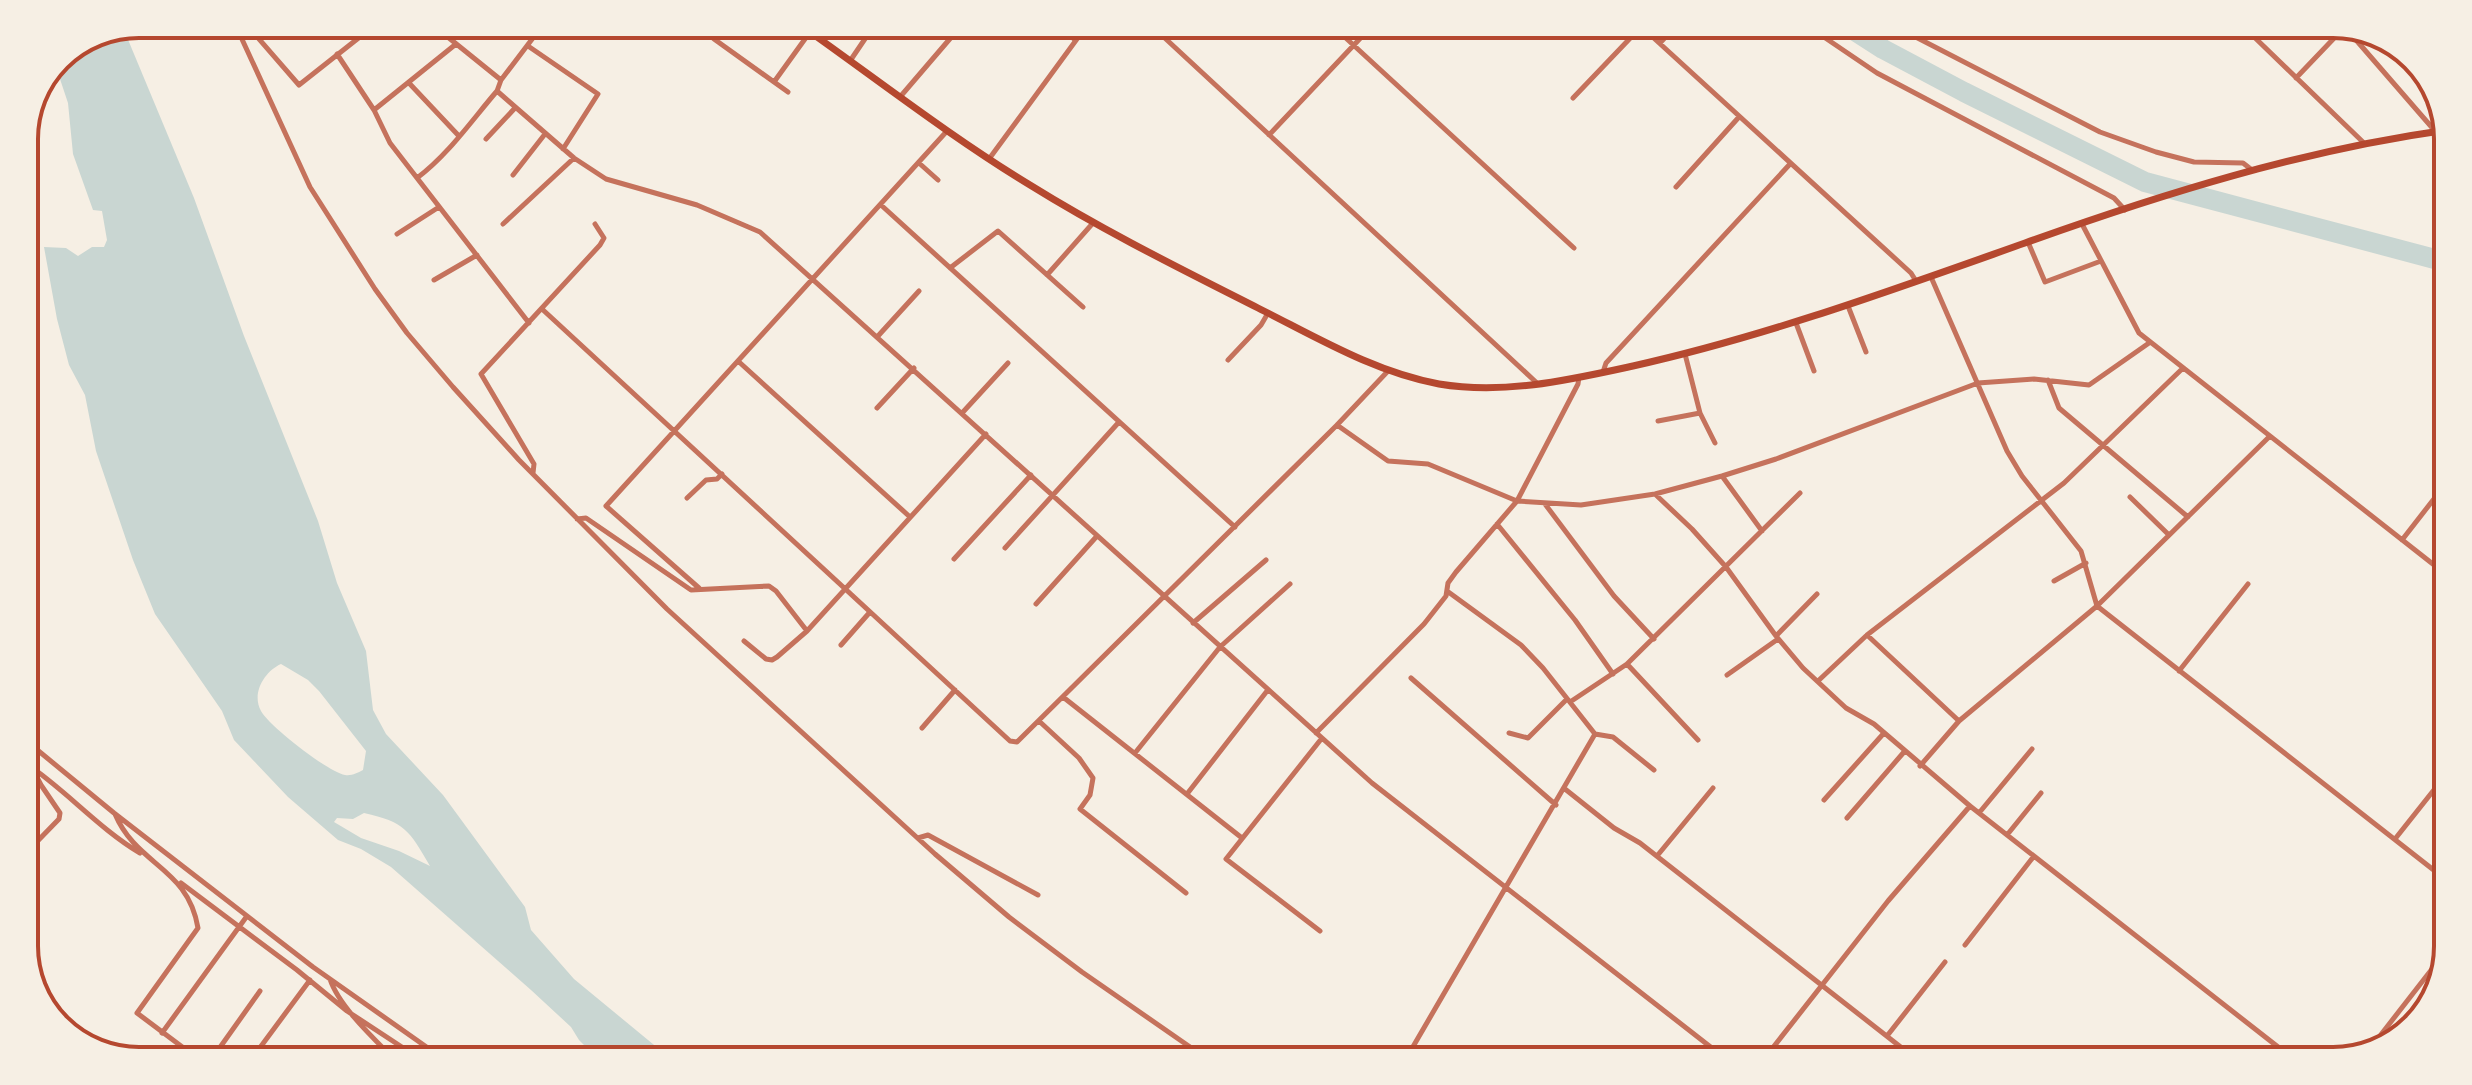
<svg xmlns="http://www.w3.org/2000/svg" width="2472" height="1085" font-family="Helvetica,sans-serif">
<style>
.water{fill:#c9d6d2;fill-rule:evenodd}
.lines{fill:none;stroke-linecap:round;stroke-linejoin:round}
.river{stroke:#c9d6d2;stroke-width:20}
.minor{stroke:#c5725c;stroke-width:5}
.secondary{stroke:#b5482f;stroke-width:7}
.rim{fill:none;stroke:#b5482f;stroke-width:4}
</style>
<rect width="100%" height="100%" fill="#f6efe4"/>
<path class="water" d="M124 30 194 198 244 336 318 521 337 583 366 651 373 710 386 734 443 795 525 907 531 930 574 979 665 1054H593L579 1040 571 1027 531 990 391 867 361 849 338 840 288 797 234 740 222 711 155 614 133 560 96 451 85 395 69 365 57 319 44 247 66 248 78 256 92 247H104L107 240 102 211 93 210 73 154 68 103 55 64 58 57ZM281 664 308 680 319 691 366 751 363 770C357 773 352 776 345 775 328 772 269 726 261 711 251 693 265 671 281 664ZM364 813C405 822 409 830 430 866L399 851 361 838 334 822 337 818 353 819Z"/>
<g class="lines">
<path class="river" d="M1855 31 1883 49 1964 92 2145 182 2446 262"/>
<path class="minor" d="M235 24 310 187 375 289 407 333 453 387 519 460 667 609 935 854 1009 917 1082 972 1203 1056
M246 24 299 85 375 25
M438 25 444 34 501 80
M723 26 714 39 788 92
M941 27 952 37
M1062 28 1075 40
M1154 28 1538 384
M1336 29 1574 248
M1645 30 1911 273 1916 281
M1815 31 1877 73 2114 198 2125 210
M1904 31 2100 132 2156 152 2194 162 2243 163 2252 170
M2249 32 2365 144
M2350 33 2448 146
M1660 43 1672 30
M528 46 598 94 563 149
M337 54 374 110 390 143 529 323
M850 61 873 27
M2296 78 2339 33
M774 82 810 32
M409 83 458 135
M497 91 574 158 606 179 697 205 760 232 1372 783 1726 1059
M900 97 960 27
M1573 98 1638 30
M374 110 456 44
M2435 131 2442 115
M1269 135 1369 29
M486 139 515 108
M989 159 1085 28
M919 163 938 180
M513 175 545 134
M417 178C448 155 472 120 497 91L501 80 542 26
M1676 187 1739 117
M881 205 1235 527
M503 224 574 158
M2082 224 2139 333 2443 572
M397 234 439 207
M2028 242 2045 282 2101 261
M950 268 998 231 1083 307
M1047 275 1093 223
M1931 277 2007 451 2022 476 2081 551 2097 606 2440 875
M434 280 477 255
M1848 306 1866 352
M542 309 1010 741 1017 742 1337 425 1388 371
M1796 323 1814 371
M878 336 919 291
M1685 354 1700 413 1715 443
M1228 360 1261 325 1268 313
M738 361 910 517
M1603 372 1606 363 1790 164
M2048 380 2059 408 2188 517
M877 408 914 368
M963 412 1008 363
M1658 421 1700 413
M1337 425 1388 461 1428 464 1517 501 1581 505 1655 494 1722 476 1776 459 1978 383 2034 379 2089 385 2149 343
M533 473 534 464 481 374 600 245 604 238 595 224
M1722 476 1762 531
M1656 495 1692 529 1726 567 1776 636 1803 668 1846 708 1874 724 1970 806 2296 1061
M2130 497 2169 535
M687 498 706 480 717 479 722 474
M1545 504 1614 596 1654 639
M577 519 586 518 691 590 769 586 776 591 807 631
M1497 524 1575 620 1613 674
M2402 540 2444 486
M1005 548 1119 422
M954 559 1031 475
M2054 581 2086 563
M699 588 606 506 947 131
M1036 604 1097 536
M1193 623 1266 560
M1867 635 1959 721
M1776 636 1817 594
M744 641 766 659 772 660 777 657 807 631 986 434
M841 645 870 612
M1627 664 1698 740
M2179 671 2248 584
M1727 675 1778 639
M1411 678 1556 805
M1818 681 1867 635 2064 483 2182 369
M1063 697 1242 838
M1570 702 1627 664 1800 493
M1039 721 1079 758 1093 778 1090 795 1080 809 1186 893
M922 728 955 690
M1316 733 1424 624 1446 596 1448 583 1456 572 1517 501 1578 384 1579 377
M1509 733 1528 738 1567 699
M1595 734 1613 737 1654 770
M24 739 114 813 313 967 435 1053
M24 752 41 785 60 813 59 819 24 855
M1135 753 1220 647 1290 584
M24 762C65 789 98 828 140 853
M1920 766 1959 721 2097 606 2269 437
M1565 789 1614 828 1640 843 1916 1059
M1187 794 1267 691
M1824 800 1884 733
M1979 813 2032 749
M115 814C137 866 188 867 198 928L137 1013 189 1052
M1847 818 1904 752
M2007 835 2041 793
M918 838 928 835 1038 895
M2395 839 2441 781
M1657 856 1713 788
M181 883 297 970 347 1011 411 1053
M1320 931 1226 859 1322 738
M1965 945 2034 856
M330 979C338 1004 369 1034 388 1053
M162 1033 247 916
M1887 1036 1945 962
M2369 1050 2439 960
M216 1053 260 991
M256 1053 310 980
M1407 1057 1595 734 1543 668 1521 645 1447 591
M1764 1059 1888 901 1970 806"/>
<path class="secondary" d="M803 27C878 80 951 137 1030 185 1104 231 1181 269 1258 308 1316 337 1374 372 1439 384 1504 395 1569 380 1633 366 1767 336 1895 289 2025 243 2162 194 2303 150 2447 130"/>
</g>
<path d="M0 0H2472V1085H0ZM139 38H2333A101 101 0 0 1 2434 139V946A101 101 0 0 1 2333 1047H139A101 101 0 0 1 38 946V139A101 101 0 0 1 139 38Z" fill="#f6efe4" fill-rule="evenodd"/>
<path class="rim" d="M139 38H2333A101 101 0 0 1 2434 139V946A101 101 0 0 1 2333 1047H139A101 101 0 0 1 38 946V139A101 101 0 0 1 139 38Z"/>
</svg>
